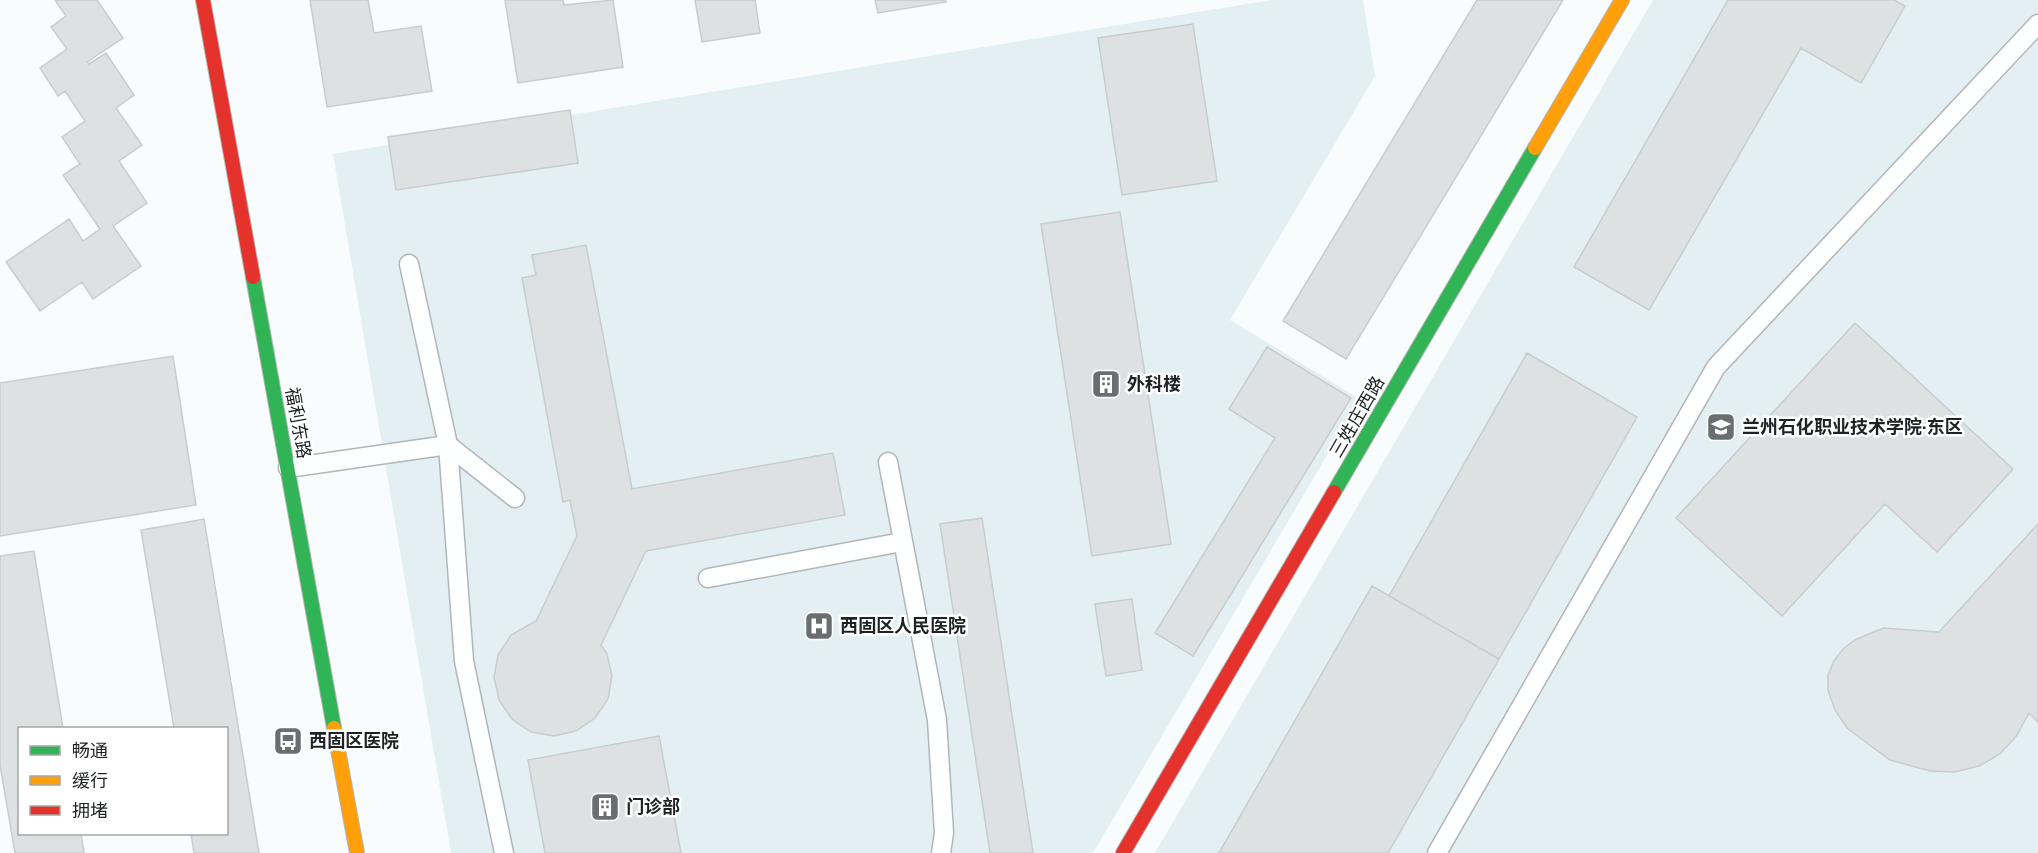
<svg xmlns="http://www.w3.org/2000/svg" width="2038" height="853" font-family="'Nunito Sans','Noto Sans SC',sans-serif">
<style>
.built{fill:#e3eff2}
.building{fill:#dee1e2;stroke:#c8cccc;stroke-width:1.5}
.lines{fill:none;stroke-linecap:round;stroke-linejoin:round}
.lane-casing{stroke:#b2b6b7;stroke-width:21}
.fast-casing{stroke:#b2b6b7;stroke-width:16}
.slow-casing{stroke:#b2b6b7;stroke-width:16}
.jam-casing{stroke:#b2b6b7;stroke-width:16}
.lane{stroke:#feffff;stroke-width:18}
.fast{stroke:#30b455;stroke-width:14}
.slow{stroke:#ff9f0a;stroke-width:14}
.jam{stroke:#e5322d;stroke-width:14}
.labels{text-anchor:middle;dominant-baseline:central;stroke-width:5;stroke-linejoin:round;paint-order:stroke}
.poi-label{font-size:18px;font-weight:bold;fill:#1e2223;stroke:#fff;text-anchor:start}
.street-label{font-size:18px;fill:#1e2223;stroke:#fff}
</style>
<rect width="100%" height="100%" fill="#f8fcfd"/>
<path class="built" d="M1271 0H1363L1375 76 1230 320 1360 399 1093 853H451L333 154Z
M1653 0H2038V853H1155Z"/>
<path class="building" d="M55 0H97L123 38 87 62 89 64 106 53 134 95 116 108 142 145 119 161 147 203 113 226 141 266 93 299 82 282 40 311 6 262 69 219 83 241 100 229 63 175 80 164 62 137 85 121 65 91 58 96 40 68 67 49 51 27 66 16Z
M310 0H368L374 33 421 26 432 91 327 107Z
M505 0H563L564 5 613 0 623 67 518 83Z
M695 0H755L760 33 702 42Z
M875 0H945L946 2 878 13Z
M1477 0H1563L1346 359 1283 321Z
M1728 0H1894L1905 6 1861 83 1801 48 1649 310 1574 267Z
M1193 24 1217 181 1122 195 1098 38Z
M570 110 578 163 396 190 388 137Z
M1120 212 1171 544 1092 556 1041 224Z
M586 245 632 489 833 453 845 515 646 551 601 645 607 654 612 676 608 699 595 718 576 731 554 736 531 732 512 719 499 700 494 677 498 655 511 635 536 621 577 536 570 500 563 502 522 278 536 275 532 255Z
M1855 323 2013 469 1937 552 1885 504 1782 616 1676 518Z
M1267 347 1351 398 1193 656 1155 633 1275 438 1229 409Z
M1527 353 1637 417 1499 659 1389 596Z
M173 356 196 505 0 536V383Z
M982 518 1033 853H990L940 524Z
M204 519 259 853H194L191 834H226V728H174L141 530Z
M2038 524V722L2029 713 2017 735 2000 754 1979 766 1955 772 1930 771 1890 760 1847 728 1835 710 1828 690V675L1834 661 1843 649 1855 640 1883 628 1939 632Z
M34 551 63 728H20V834H81L84 853H15L0 765V556Z
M1372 586 1499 659 1388 853H1219Z
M1132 599 1142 670 1106 676 1095 604Z
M659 736 681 853H545L528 760Z"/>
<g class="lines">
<g class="lane-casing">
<path id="lane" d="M409 264 448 445 464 661 504 853
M888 462 937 720 944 833 941 853
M288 468 448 445 515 498
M708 578 902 542
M1437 853 1716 367 2038 24"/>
</g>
<g class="fast-casing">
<path id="fast" d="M253 277 334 728
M1334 492 1535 148"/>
</g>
<g class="slow-casing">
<path id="slow" d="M1535 148 1622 0
M334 728 357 853"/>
</g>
<g class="jam-casing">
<path id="jam" d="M203 0 253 277
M1123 853 1334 492"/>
</g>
<use href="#lane" class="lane"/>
<use href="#fast" class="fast"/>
<use href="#slow" class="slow"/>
<use href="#jam" class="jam"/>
</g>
<defs>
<g id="building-square" transform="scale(1.5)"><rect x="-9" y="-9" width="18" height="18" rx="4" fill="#6a6e6f" stroke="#fff"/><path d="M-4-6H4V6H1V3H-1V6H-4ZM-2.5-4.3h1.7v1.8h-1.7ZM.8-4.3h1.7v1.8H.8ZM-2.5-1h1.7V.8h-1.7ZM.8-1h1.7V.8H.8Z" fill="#fff"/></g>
<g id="university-square" transform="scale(1.5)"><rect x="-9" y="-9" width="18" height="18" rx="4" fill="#6a6e6f" stroke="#fff"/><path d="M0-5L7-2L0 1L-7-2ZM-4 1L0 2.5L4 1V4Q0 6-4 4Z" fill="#fff"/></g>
<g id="hospital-square" transform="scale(1.5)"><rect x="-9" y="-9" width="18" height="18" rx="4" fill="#6a6e6f" stroke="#fff"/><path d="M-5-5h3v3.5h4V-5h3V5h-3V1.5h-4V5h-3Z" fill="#fff"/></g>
<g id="bus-square" transform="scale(1.5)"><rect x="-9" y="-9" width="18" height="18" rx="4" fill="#6a6e6f" stroke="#fff"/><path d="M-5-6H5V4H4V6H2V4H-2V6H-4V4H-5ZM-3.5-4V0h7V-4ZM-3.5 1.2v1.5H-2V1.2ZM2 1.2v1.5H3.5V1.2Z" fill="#fff"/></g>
</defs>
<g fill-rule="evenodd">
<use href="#building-square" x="1106" y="384"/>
<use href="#university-square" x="1721" y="427"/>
<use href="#hospital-square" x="819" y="626"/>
<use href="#bus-square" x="288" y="741"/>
<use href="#building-square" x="605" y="807"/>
</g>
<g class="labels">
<g class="poi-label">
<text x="1127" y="384">外科楼</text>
<text x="1742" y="427">兰州石化职业技术学院·东区</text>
<text x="840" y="626">西固区人民医院</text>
<text x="309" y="741">西固区医院</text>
<text x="626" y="807">门诊部</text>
</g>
<g class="street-label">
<text transform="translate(1357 417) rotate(-60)">三姓庄西路</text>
<text transform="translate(298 423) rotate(80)">福利东路</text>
</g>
</g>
<rect x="18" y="727" width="210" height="108" fill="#ffffff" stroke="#a5a7a7" stroke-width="1.5"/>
<rect x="30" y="746" width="30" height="9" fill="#30b455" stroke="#a5a7a7" stroke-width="1.5"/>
<text x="72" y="757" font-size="18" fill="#1e2223">畅通</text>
<rect x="30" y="776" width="30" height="9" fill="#ff9f0a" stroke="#a5a7a7" stroke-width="1.5"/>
<text x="72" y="787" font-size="18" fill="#1e2223">缓行</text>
<rect x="30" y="806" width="30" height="9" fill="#e5322d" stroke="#a5a7a7" stroke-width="1.5"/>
<text x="72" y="817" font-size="18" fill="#1e2223">拥堵</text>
</svg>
